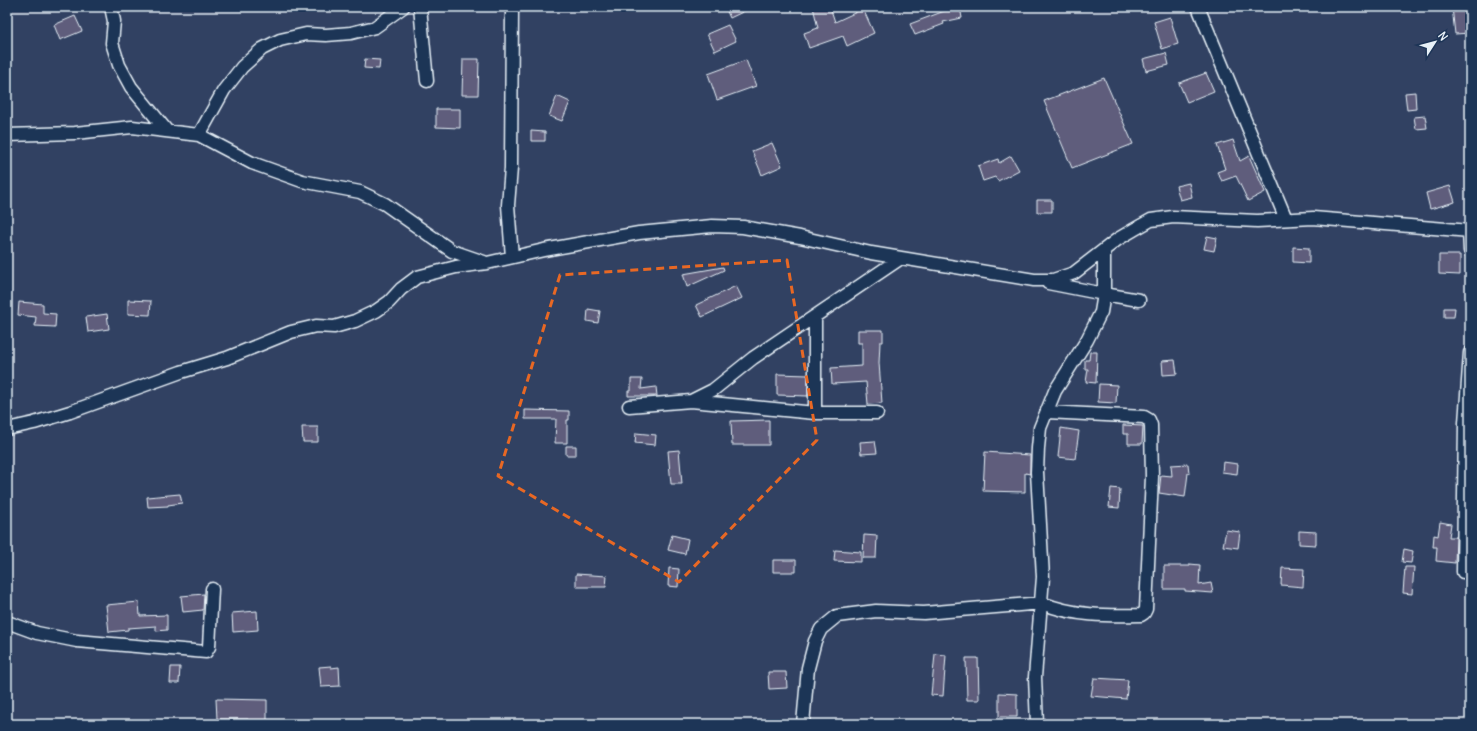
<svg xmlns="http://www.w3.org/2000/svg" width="1477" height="731" font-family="Delius,sans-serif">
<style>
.building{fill:#5f5d7c;stroke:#e8f1f8}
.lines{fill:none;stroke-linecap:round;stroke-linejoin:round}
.minor-casing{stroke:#e8f1f8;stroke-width:15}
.minor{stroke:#1d3557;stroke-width:12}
.marked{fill:none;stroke:#e86824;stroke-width:3;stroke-dasharray:8 5;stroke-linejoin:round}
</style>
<rect width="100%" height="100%" fill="#314162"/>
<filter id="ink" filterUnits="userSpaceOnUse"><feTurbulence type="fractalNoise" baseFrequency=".025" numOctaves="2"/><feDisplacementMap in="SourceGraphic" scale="8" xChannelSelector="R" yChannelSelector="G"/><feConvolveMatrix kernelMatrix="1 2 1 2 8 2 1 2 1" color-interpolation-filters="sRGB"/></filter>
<g filter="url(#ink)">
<path class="building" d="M725 7H753L730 18Z
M813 7H830L835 22 863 9 874 33 847 46 843 36 809 48 804 33 818 28Z
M955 7H960L962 18 943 22 944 24 915 35 910 24Z
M1452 7H1468L1470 33 1455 34Z
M75 16 82 31 60 40 54 25Z
M1170 17 1178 44 1162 49 1154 22Z
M728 25 736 41 715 51 707 34Z
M1166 53 1169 65 1146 71 1143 59Z
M365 59 380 60 379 69 364 68Z
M463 59H479L478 95H462Z
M746 60 756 86 717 100 708 74Z
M1206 73 1214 91 1187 102 1179 83Z
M1104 78 1133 144 1072 168 1044 101Z
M1415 92 1416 109 1407 110 1405 93Z
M557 96 570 102 562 121 549 116Z
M436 109H460V128L436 127Z
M1425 116 1427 128 1416 129 1414 117Z
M531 131 545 132V141H531Z
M1233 140 1240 161 1249 156 1265 192 1248 201 1236 176 1222 181 1217 172 1225 169 1217 145Z
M772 143 782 166 762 175 752 151Z
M1011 156 1019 170 998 181 995 177 983 181 978 166 998 159 999 163Z
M1189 183 1192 197 1180 200 1176 186Z
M1450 186 1455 202 1430 209 1426 193Z
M1037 200H1052V212H1037Z
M1207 236 1217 238 1214 251 1204 249Z
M1293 247 1309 248V263L1293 262Z
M1439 255H1460V275L1439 274Z
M723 267 724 270 687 287 683 274Z
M736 286 742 298 702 317 696 305Z
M128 300 151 301 150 315 128 314Z
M19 302 43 304V313L56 314 55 327 35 326 36 317 18 315Z
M1444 308H1455L1454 317H1444Z
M588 309 600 311 598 323 587 321Z
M107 314 109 329 88 332 86 317Z
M858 330H883V342H880L879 363 882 403 868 404 866 382 832 384 831 368 862 366V343H858Z
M1090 352H1097L1096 383 1086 382 1088 369H1085V360H1089Z
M1175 360 1177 374 1163 375 1162 361Z
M777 374 808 375V396L777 395Z
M631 379H642L641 389 656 387 657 396H628V391H631Z
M1099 384 1117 385 1116 403 1098 402Z
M525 410 569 411V420H567V443H555L556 419H525Z
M769 420V445H732L731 421Z
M1123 425 1143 426 1142 444H1128V434H1123Z
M302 427H318V442H303Z
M1061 428 1079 431 1075 459 1058 457Z
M636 433 656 435 655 445 635 443Z
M875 441 877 453 861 454 860 442Z
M566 446H576V455H566Z
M679 450 682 484H671L668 451Z
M985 452 1030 455V474L1025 473V492L983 491Z
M1223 462 1238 464 1237 474 1222 472Z
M1188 464 1189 473H1188L1185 497 1159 493 1161 475 1172 476 1171 465Z
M1111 488 1120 489 1119 508 1109 507Z
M180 494 182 503 168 505V506L148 507 147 497Z
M1440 522 1451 524 1449 537H1456L1455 563 1436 561 1437 547H1433L1434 535 1438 536Z
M1226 530 1240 532 1238 548 1223 546Z
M1299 531 1316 532V545L1299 544Z
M672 535 688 539 685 554 668 550Z
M864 535 877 536 876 558H863Z
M1404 549 1413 551 1411 563 1402 562Z
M835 550 861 552V562L834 561Z
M773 560H796V572H773Z
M1190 564 1200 565 1199 585 1211 583 1213 593 1185 591V589H1164V566H1190Z
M1405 567H1414L1412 594 1403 593Z
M669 568 679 569 678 587 668 586Z
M1282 568 1304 569 1303 587 1281 585Z
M576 574 607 576 606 587H576Z
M204 594 203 610 183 612 181 596Z
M139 602 140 616 167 615V630L156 631V626L128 628V630L109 632 106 605Z
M257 611 258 630 233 632 232 613Z
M935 654 946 655 943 696 931 695Z
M966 658H978L979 700H967Z
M331 666V668L339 667 340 686 321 687 319 667Z
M171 667H180L179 683H170Z
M768 672H786L787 688 769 689Z
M1094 678 1128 680 1126 699 1091 696Z
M999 693 1017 694V717H999Z
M216 699 267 700V724H248V719H217Z"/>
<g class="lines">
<g class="minor-casing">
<path id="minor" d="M111 7 114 21 112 43 119 65 131 87 167 131
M420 7 427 81
M512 7 511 168 508 205 512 257
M1198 7 1286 219
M7 135 75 133 132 127 199 135 252 163 302 181 360 192 385 204 452 251 484 262
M199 135 224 90 242 67 262 49 280 40 306 34 326 35 351 33 375 27 403 7
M1469 231 1470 251
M1048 283 1104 294 1139 300
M815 317V413
M691 401 815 413H877
M629 406 691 401 713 390 753 358 901 258
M7 429 34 423 70 412 181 372 227 358 291 332 316 326 334 327 355 321 376 311 389 302 401 289 417 277 456 267 487 263 544 250 639 233 712 226 743 227 800 237 871 253 1034 280H1053L1074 273 1118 239 1135 229 1151 220 1173 217 1257 221 1313 218 1470 231
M1463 572 1465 423 1470 353
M7 622 37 633 77 641 206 652 209 647 212 589
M803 724 808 668 815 641 821 629 837 616 876 611 924 613 1042 603C1073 616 1107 616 1141 615L1144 613 1146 609 1152 477 1151 425 1149 420 1144 417 1047 412
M1037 724 1035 677 1043 577 1037 472 1038 448 1040 428 1055 391 1087 340 1101 312 1104 294V250"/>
</g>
<use href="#minor" class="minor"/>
</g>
</g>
<path class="marked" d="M787 260 817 440 679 582 498 476 560 275Z"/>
<rect width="1477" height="731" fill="none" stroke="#1d3557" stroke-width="24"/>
<rect x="12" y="12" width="1453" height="707" fill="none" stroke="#e8f1f8" stroke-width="1.5" filter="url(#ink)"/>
<g transform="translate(1435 42) rotate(54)" stroke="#1d3557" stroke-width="3" paint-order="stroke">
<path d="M0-3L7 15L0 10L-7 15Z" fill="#e8f1f8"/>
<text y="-6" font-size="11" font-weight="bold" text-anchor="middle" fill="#e8f1f8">N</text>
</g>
</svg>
